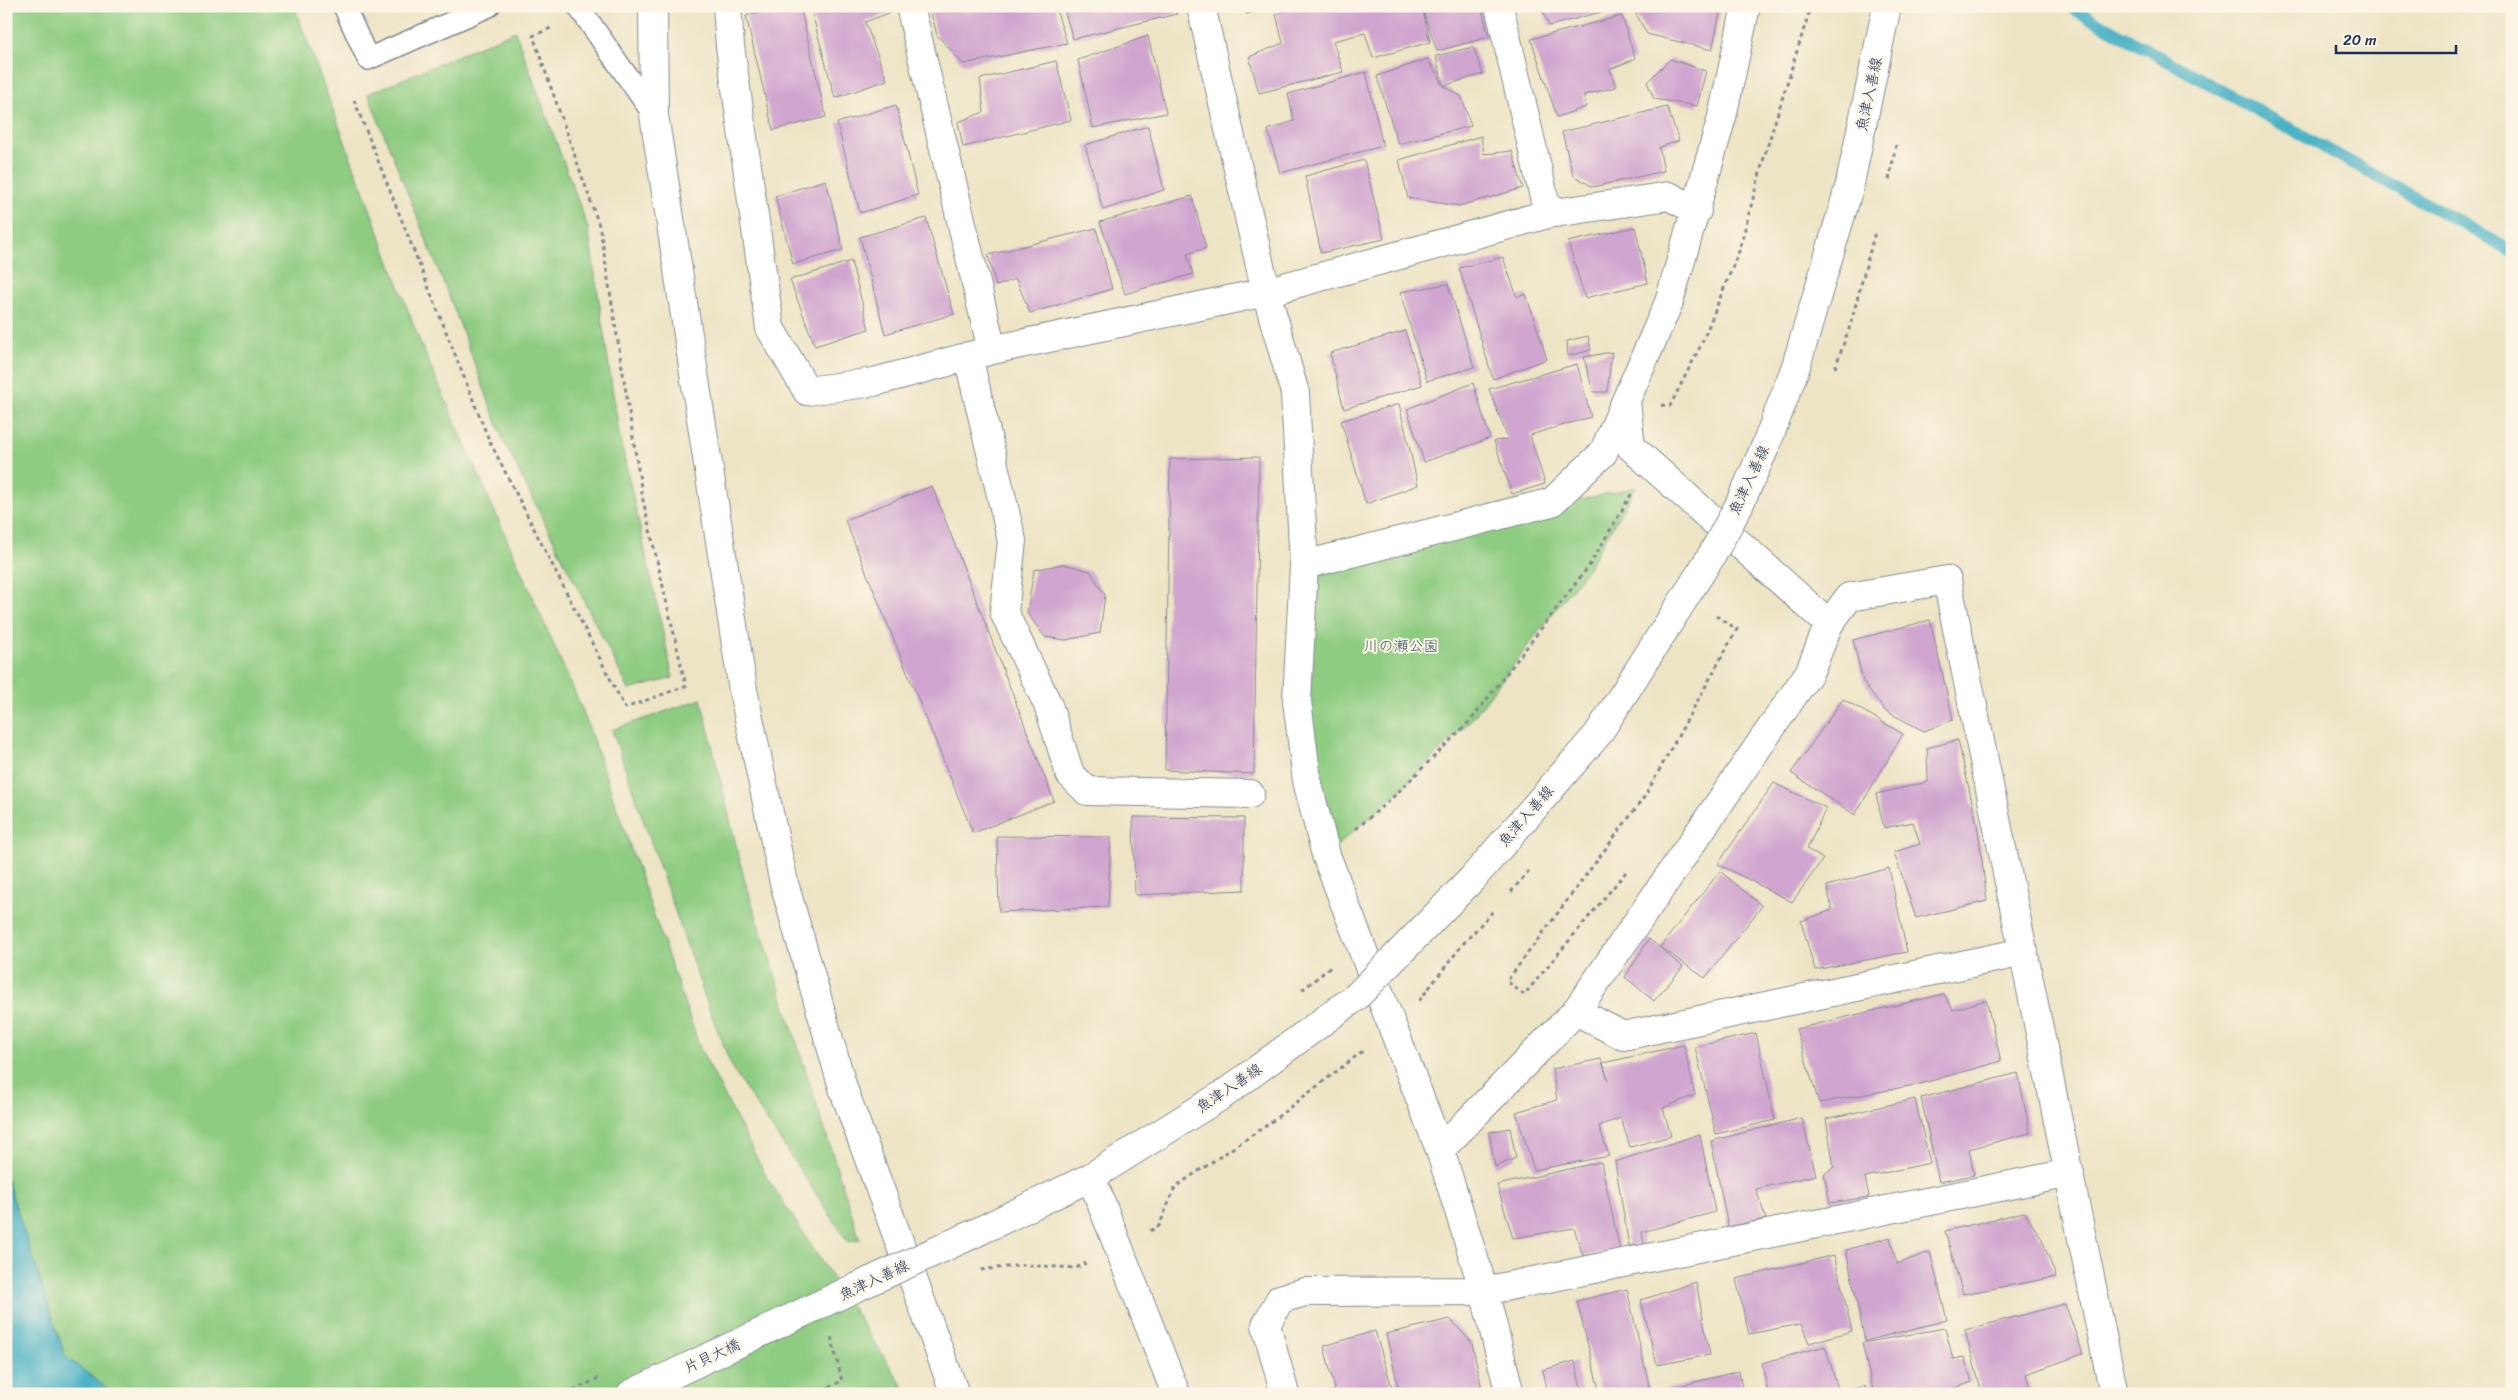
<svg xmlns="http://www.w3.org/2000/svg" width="2518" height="1400" font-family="Sriracha,'Klee One',sans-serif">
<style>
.green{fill:#8ecc81;stroke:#547e70}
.water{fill:#47b1c6;stroke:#317092}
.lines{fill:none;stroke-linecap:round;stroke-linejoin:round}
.stream{stroke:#47b1c6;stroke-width:12}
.building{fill:#d0a5cf}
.lane-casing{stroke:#848a92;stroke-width:24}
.street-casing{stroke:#848a92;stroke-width:30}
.secondary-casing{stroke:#848a92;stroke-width:30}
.path{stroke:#848a92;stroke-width:3;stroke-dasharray:4 4;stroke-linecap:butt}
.lane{stroke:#fff;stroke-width:21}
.street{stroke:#fff;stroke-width:28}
.secondary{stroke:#fff;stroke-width:28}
.secondary-bridge-casing{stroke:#848a92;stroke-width:30;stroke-linecap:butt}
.secondary-bridge{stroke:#fff;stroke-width:28}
.labels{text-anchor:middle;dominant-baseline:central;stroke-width:4;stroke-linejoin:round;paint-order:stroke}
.street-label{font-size:15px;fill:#1b2f5e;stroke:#fcf5e5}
.park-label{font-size:15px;fill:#385667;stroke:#fcf5e5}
</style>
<rect width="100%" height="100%" fill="#fcf5e5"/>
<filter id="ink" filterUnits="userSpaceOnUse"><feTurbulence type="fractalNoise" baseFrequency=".02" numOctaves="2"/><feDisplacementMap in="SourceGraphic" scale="10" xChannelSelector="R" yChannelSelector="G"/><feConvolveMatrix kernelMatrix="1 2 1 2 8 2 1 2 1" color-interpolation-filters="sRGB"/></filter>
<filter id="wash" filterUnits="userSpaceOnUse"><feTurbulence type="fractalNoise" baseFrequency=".0096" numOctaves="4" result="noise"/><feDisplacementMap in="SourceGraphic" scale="20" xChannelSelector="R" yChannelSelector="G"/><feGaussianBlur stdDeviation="1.12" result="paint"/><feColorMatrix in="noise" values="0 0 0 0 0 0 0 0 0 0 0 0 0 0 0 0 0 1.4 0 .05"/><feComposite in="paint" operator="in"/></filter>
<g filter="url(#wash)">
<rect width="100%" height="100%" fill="#ede4c5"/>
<path class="green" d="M6 6H294L421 345 583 711 700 1048 766 1176 908 1394H114L65 1356 6 1177Z
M515 31 588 228 619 433 673 678 629 690 504 442 456 314 368 94Z
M1636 487 1589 566 1471 720 1391 799 1326 855 1307 781 1304 565Z
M701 699 744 878 860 1240 848 1242 733 1070 708 1006 612 730Z"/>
<path class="water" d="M6 1177 65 1356 114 1394H6Z"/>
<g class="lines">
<path class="stream" d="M2068 6 2512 251"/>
</g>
<g id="blocks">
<path class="building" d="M775 6H800L826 117 773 130 746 16Z
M810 6H887L889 13 865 22 887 80 835 98Z
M941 6H1055L1067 43 963 64 937 35 930 9Z
M1063 6H1174L1177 14 1073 39Z
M1245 6H1272V7L1247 14Z
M1302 6H1481L1489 37 1437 51 1423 11 1430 42 1373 58 1365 33 1333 41 1343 72 1259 93 1249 57 1283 43 1276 14Z
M1541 6H1618L1619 7 1549 26Z
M1632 6 1721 8 1712 50 1647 34Z
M1622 16 1635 59 1610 69 1616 87 1584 95 1586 107 1557 117 1531 39Z
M1148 36 1166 113 1093 128 1078 60Z
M1473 47 1483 74 1443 86 1461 96 1471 126 1398 144 1377 76 1428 59 1443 86 1436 56Z
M1670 59 1706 71 1697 106 1654 99 1647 82Z
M1056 61 1071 120 963 147 958 122 984 112 980 79Z
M1366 72 1383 146 1280 173 1268 130 1294 121 1288 94Z
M896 105 918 195 860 213 837 123Z
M1667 107 1679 141 1659 147 1664 171 1593 187 1573 175 1562 132Z
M1148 126 1164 190 1103 210 1085 145Z
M1481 136 1484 154 1512 151 1523 188 1459 206 1408 198 1399 160Z
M1364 160 1384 239 1321 253 1305 176Z
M826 180 843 250 793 264 775 196Z
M1192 196 1206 248 1187 254 1193 274 1125 294 1100 222Z
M926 218 954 314 885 334 860 237Z
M1635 227 1648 283 1585 298 1568 242Z
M1096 228 1112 289 1030 313 1016 279 996 286 988 255Z
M1503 257 1517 297 1526 294 1547 359 1493 379 1459 268Z
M851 261 869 329 815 346 790 280Z
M1448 284 1474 367 1427 381 1400 292Z
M1405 331 1422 385 1344 409 1330 353Z
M1588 336 1591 350 1568 356 1567 341Z
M1612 352 1607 392H1593L1584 357Z
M1577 364 1591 417 1530 435 1545 484 1512 494 1494 441 1508 439 1489 389Z
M1473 383 1490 438 1424 462 1407 409Z
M1399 404 1418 485 1366 504 1341 421Z
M1259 457 1254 774 1165 770 1170 459Z
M932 486 1054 801 973 833 845 520Z
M1063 564 1090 571 1105 595 1100 633 1066 640 1045 637 1027 613 1034 570Z
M1930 620 1953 720 1924 731 1884 710 1863 681 1853 640Z
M1843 699 1903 734 1855 815 1791 773Z
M1958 740 1978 829 1987 901 1916 918 1894 852 1920 844 1913 822 1884 828 1876 794 1928 782 1927 748Z
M1774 783 1826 808 1807 849 1823 859 1792 902 1718 864Z
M1133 817 1244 818V890L1135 895Z
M997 836 1111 837 1108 907 999 912Z
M1889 868 1907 952 1815 970 1801 921 1832 910 1827 886Z
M1720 871 1762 906 1705 978 1660 947Z
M1649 939 1683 967 1654 1001 1625 977Z
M1944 994 1953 1010 1986 1000 2001 1061 1920 1084 1819 1103 1796 1029Z
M1756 1033 1775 1120 1716 1134 1695 1047Z
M1684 1045 1695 1095 1663 1108 1671 1136 1630 1147 1621 1118 1599 1126 1609 1156 1534 1170 1516 1112 1557 1100 1552 1069 1601 1059 1608 1080 1603 1063Z
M2018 1073 2030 1133 1969 1149 1974 1175 1939 1182 1921 1098Z
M1915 1099 1930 1163 1865 1177 1869 1197 1830 1203 1824 1174 1834 1167 1826 1119Z
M1802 1118 1816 1175 1756 1189 1766 1219 1728 1227 1711 1141Z
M1510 1128 1516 1158 1495 1167 1489 1132Z
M1700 1134 1715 1212 1642 1232 1644 1245 1629 1246 1615 1162Z
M1601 1162 1620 1250 1583 1256 1574 1228 1513 1238 1497 1185Z
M2024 1212 2042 1239 2056 1277 1963 1294 1945 1231Z
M1890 1237 1897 1264 1930 1252 1947 1320 1865 1341 1846 1250Z
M1834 1255 1852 1331 1809 1343 1801 1324 1749 1334 1736 1279Z
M1696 1282 1710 1355 1657 1365 1641 1300Z
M1627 1289 1651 1394H1600L1577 1301Z
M2065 1304 2083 1354 2026 1374 2032 1394H1982L1965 1330Z
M1450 1319 1472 1343 1483 1394H1400L1386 1334Z
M1945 1328 1953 1359 1964 1357 1972 1382 1939 1394H1874L1862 1343Z
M1375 1331 1394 1394H1324L1335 1390 1324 1346Z
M1825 1346 1839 1392 1865 1386 1867 1394H1768L1762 1363Z
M1575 1361 1582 1394H1548L1543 1370Z
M1739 1371 1743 1394H1661L1660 1391Z"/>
</g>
</g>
<g filter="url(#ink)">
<use href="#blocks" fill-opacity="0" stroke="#848a92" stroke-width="1"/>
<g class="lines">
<g class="lane-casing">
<path id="lane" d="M344 6 368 59 489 6
M578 6 654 115"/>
</g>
<g class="street-casing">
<path id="street" d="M727 6 730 46 770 328 807 391 874 382 992 350 1266 292 1548 214 1669 196 1697 211
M910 6 992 350
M1499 6 1548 214
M968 356 1012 541 1004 612 1048 705 1070 774 1087 791 1250 794
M1626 401 1631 447 1829 624
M1304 565 1552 502 1603 453 1669 302 1722 117 1746 6
M1576 1011 1623 1036 2024 952
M1440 1150 1576 1011 1809 673 1829 624 1849 597 1947 580 2114 1394
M1285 1394 1266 1325 1280 1299 1305 1292 1484 1291 2070 1173"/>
</g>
<g class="secondary-casing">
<path id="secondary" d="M653 6 654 115 743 690 784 883 843 1088 955 1394
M1201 6 1266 292 1295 393 1304 565 1297 701 1307 781 1326 855 1440 1150 1484 1291 1510 1394
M1739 505 1766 445 1796 366 1849 188 1887 6
M1472 879 1598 734 1712 555
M1091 1177 1176 1394
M971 1235 1091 1177 1224 1094 1356 997
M631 1394 855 1288"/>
</g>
<path class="path" d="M354 100 489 440 625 708 686 686 643 500 600 228 533 36 553 27
M1889 180 1896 145
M1835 368 1850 326 1875 232
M1661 405 1670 406 1701 345 1739 251 1765 154 1811 6
M1356 829 1391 799 1471 720 1589 566 1632 493
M1626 872 1524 995 1507 981 1645 796 1737 629 1716 616
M1511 892 1531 868
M1302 990 1332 966
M1419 1001 1463 944 1495 909
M1150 1231 1159 1226 1175 1187 1267 1125 1364 1050
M981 1270 1023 1265 1076 1268 1086 1263
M566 1394 599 1378
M814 1394 842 1381 831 1336"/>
<use href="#lane" class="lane"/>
<use href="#street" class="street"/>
<use href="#secondary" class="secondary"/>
<g class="secondary-bridge-casing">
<path id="secondary-bridge" d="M1712 555 1739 505
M1356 997 1472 879
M855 1288 971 1235"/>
</g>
<use href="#secondary-bridge" class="secondary-bridge"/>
</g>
</g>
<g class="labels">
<g class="street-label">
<text transform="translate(1869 94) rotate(-78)">魚津入善線</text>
<text transform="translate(1749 480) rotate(-65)">魚津入善線</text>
<text transform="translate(1526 816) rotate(-49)">魚津入善線</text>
<text transform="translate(1229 1088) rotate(-34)">魚津入善線</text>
<text transform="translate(874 1280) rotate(-25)">魚津入善線</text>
<text transform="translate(712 1356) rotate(-25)">片貝大橋</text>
</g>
<g class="park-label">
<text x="1401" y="646">川の瀬公園</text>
</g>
</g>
<rect width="2518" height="1400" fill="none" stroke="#fcf5e5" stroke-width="25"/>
<path d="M2336 45v8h120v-8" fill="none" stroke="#1b2f5e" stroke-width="2.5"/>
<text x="2343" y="45" font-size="15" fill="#1b2f5e" stroke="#fcf5e5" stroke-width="4" paint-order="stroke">20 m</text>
</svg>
